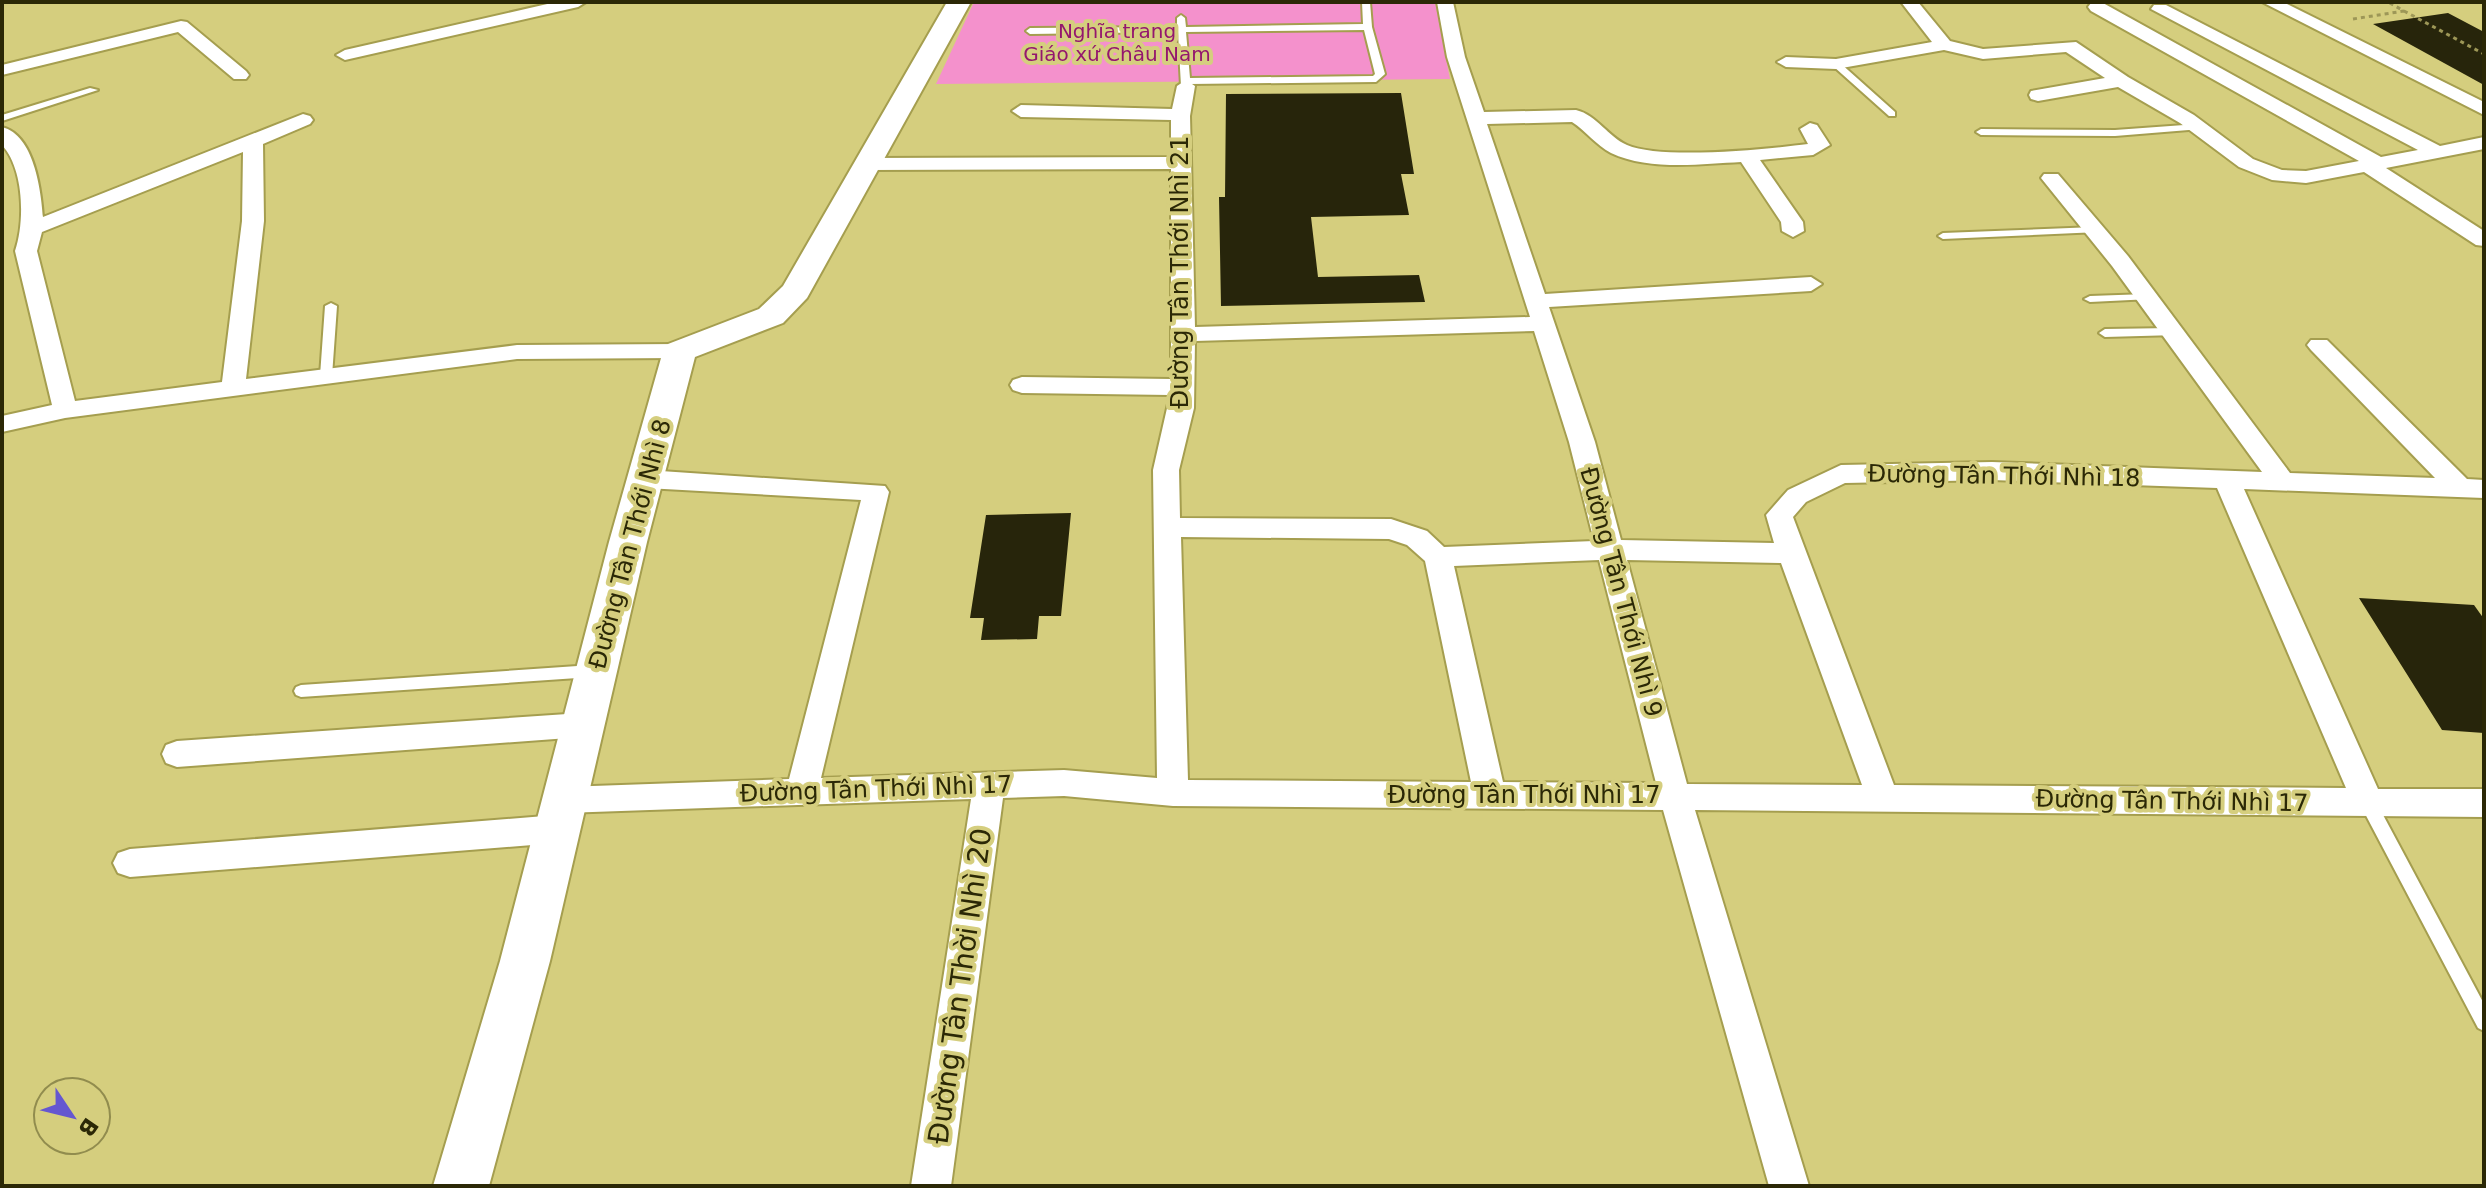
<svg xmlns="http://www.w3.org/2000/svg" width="2486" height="1188" font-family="'DejaVu Sans',sans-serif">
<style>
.green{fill:#f491cc}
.building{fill:#27250b}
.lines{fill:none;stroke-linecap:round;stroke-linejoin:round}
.lane-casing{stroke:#a59e4f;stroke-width:4}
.street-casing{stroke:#a59e4f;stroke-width:4}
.secondary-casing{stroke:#a59e4f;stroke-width:4}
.path{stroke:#9d9757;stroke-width:3;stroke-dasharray:4 4;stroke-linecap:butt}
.lane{fill:#fff;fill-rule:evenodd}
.street{fill:#fff;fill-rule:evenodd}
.secondary{fill:#fff;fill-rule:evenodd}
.labels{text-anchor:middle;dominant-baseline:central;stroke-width:8;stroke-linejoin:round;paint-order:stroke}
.far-park-label{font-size:20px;fill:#94166e;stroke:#d5ce7e}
.street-label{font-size:24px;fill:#2b2806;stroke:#d5ce7e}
.near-street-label{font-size:28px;fill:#2b2806;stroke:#d5ce7e}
</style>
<rect width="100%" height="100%" fill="#d5ce7e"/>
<path class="green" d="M974 2H1435L1450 79 936 84Z"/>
<path class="building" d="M2448 13 2484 32V85L2373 24Z
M1401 93 1414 174H1401L1409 215 1311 217 1318 277 1419 275 1425 302 1221 306 1219 197H1225L1226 94Z
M1071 513 1061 616H1039L1037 639 981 640 984 618H970L986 515Z
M2359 598 2474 605 2484 619V733L2442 730Z"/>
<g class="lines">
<g class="lane-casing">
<path id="lane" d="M1362 2H1370L1372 27 1385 74 1376 82 1190 84 1189 88 1186 89 1181 86 1178 32 1030 34 1026 31 1030 28 1177 27V18L1181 15 1185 18 1186 27 1363 24ZM1364 30 1375 74 1373 76 1190 78 1186 32Z
M1833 62H1839L1895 112V116H1889L1833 66Z
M90 88 98 90 2 121V115Z
M2198 124 2201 125V129L2115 136 1981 135 1976 132 1981 129 2115 130Z
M2095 227 2100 230 2099 232 1943 239 1938 236 1943 233Z
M2147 294 2151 295V299L2090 302 2084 299 2090 296Z
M331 303 337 306 332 376 326 380 320 376 325 306Z
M2173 328 2177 329V335L2105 337 2099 333 2105 329Z
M592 665 597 667 599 671 597 675 592 677 301 697 296 695 294 691 296 687 301 685Z
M2368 796 2374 798 2484 1004V1031L2478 1028 2362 808 2360 803 2362 798Z"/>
</g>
<g class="street-casing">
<path id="street" d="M556 2H586L578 7 345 60 336 55 345 50Z
M1437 2H1453L1465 57 1484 112 1576 110C1597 115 1608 137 1627 145 1661 160 1769 149 1808 144L1800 129 1810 123 1817 125 1830 145 1813 155 1760 160 1803 222 1804 231 1793 237 1782 231 1781 222 1741 162C1702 164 1648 171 1611 153 1596 145 1586 131 1572 122L1487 124 1545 294 1811 277 1822 284 1811 291 1549 307 1595 442 1621 540 1774 543 1766 515 1788 490 1841 465 1992 462 2262 472 2112 266 2041 178 2044 174H2058L2128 256 2290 473 2435 478 2311 350 2307 345 2311 340H2327L2467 479 2484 480V498L2244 489 2378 789H2484V817L1695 810 1809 1186H1769L1663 810 1173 806 1064 796 1003 798 951 1186H911L971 799 564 813 553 810 548 800 553 790 564 787 789 779 861 500 646 488 637 485 633 479 637 473 646 470 885 486 889 492 821 778 1064 770 1157 778 1153 470 1170 395 1022 393 1013 390 1010 385 1013 380 1022 377 1171 379V169L867 170 857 164 867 158 1171 157V120L1021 117 1012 111 1021 105 1172 109 1177 86 1186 80 1195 86 1190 116 1195 327 1530 317 1447 57ZM1534 331 1569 442 1594 541 1444 547 1427 531 1391 519 1180 518 1179 470 1194 408 1195 341ZM1992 480 2217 488 2346 788 1894 785 1793 517 1806 502 1845 483ZM1181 537 1389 539 1407 545 1425 561 1471 782 1188 780ZM1599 560 1656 783 1503 782 1454 566ZM1627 560 1781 563 1862 785 1687 784Z
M1901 2H1918L1950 41 1983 49 2076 42 2128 77 2194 115 2253 159 2282 170 2306 171 2359 161 2091 11 2088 7 2091 3H2103L2381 157 2418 150 2151 9 2154 5H2166L2440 146 2484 137V149L2386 168 2484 231V246L2476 245 2364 172 2306 183 2272 180 2239 167 2180 123 2118 87 2038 101 2031 99 2029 95 2031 91 2105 78 2066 52 1983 59 1944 50 1836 69 1786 67 1777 62 1786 57 1836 59 1932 42Z
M2262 2H2283L2484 102V115Z
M181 21 187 22 246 71 249 75 246 79H234L178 32 2 75V65Z
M303 114 310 116 313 120 310 124 263 144 264 221 246 379 517 345 680 344 688 346 692 351 688 356 680 358 517 359 65 418 2 432V416L52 405 15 251C25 221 24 169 2 145V127C34 135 41 190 43 217ZM243 152 242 221 222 382 75 401 37 251 42 232Z
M582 713 593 716 597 725 593 734 582 737 177 767 166 763 162 754 166 745 177 741Z
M557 815 568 819 573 829 568 839 557 843 130 877 118 873 113 863 118 853 130 849Z"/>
</g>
<g class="secondary-casing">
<path id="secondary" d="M947 2H971L807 298 783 323 695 357 647 542 550 961 489 1186H433L500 961 609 542 663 351 668 344 759 309 783 286Z"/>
</g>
<path class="path" d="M2404 11 2484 54
M2353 19 2404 11 2388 2"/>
<use href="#lane" class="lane"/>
<use href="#street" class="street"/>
<use href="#secondary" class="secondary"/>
</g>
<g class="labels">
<g class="far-park-label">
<text x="1117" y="31">Nghĩa trang<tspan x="1117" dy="23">Giáo xứ Châu Nam</tspan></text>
</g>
<g class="street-label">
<text transform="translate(1180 272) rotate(-90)">Đường Tân Thới Nhì 21</text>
<text transform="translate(2004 476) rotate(1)">Đường Tân Thới Nhì 18</text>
<text transform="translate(630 544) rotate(-75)">Đường Tân Thới Nhì 8</text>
<text transform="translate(1621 592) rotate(75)">Đường Tân Thới Nhì 9</text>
<text transform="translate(876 789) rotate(-2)">Đường Tân Thới Nhì 17</text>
<text x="1524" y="795">Đường Tân Thới Nhì 17</text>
<text transform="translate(2172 801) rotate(1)">Đường Tân Thới Nhì 17</text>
</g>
<g class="near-street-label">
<text transform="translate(960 986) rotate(-82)">Đường Tân Thời Nhì 20</text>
</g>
</g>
<rect width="2486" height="1188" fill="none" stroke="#2b2806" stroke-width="8"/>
<g transform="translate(72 1116) rotate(125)"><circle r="38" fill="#d5ce7e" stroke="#918c4e" stroke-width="2"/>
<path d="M0-6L14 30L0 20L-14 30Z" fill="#6557d0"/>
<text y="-12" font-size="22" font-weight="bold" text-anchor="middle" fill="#2b2806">B</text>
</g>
</svg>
